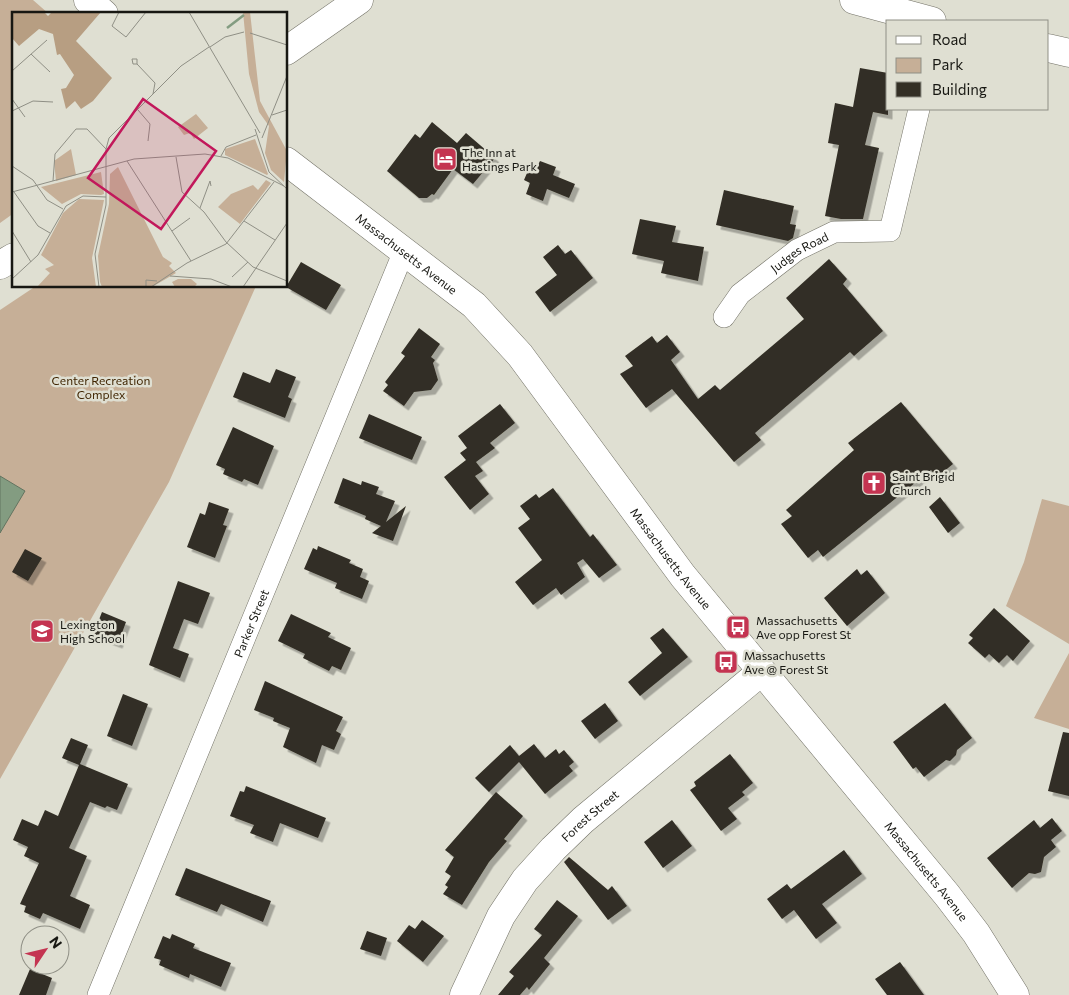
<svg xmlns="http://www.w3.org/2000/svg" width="1069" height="995" font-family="Commissioner,sans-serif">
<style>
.green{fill:#c6af97}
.water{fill:#839c81;stroke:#637460}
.building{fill:#332f25;filter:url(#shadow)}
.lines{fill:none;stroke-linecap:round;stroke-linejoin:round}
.street-casing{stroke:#737267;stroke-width:22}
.secondary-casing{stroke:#737267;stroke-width:29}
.street{stroke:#fff;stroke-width:21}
.secondary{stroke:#fff;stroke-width:28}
.labels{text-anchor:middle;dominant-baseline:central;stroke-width:5;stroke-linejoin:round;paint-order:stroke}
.poi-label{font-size:12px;fill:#171712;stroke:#dfdfd2;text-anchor:start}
.street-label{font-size:12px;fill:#171712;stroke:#dfdfd2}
.park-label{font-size:12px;fill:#3f2400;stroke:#dfdfd2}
.inset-river{fill:none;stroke:#839c81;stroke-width:2.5}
.inset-road{fill:none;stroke:#8f8f85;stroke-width:1}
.view{fill:#c2185b;fill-opacity:0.15;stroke:#c2185b;stroke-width:2.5}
.inset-edge{fill:none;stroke:#171712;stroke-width:2.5}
</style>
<defs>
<filter id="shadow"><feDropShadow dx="4.5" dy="4.5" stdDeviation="0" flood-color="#0004"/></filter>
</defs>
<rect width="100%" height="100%" fill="#dfdfd2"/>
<path class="green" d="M0 0H33L49 14H14V213L0 223Z
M36 286H256L169 482 0 779V310Z
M1042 499 1069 506V644L1006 606 1024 562Z
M1069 653V729L1034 718Z"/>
<path class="water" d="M0 476 25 491 0 533Z"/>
<path class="building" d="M860 68 888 73V115L873 112 865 145 879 148 863 219H841L825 216 839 145 828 143 835 103 853 107Z
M432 122 457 143 466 133 495 158 473 184 453 169 434 195 432 194 427 198H419L387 171 415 134 420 138Z
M540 161 556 167 553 175 575 184 569 198 547 189 543 201 526 194 530 183 524 180 530 166 536 169Z
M724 190 794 206 790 224 796 225 793 238 788 241 716 225Z
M640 219 676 226 672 242 704 247 698 281 661 273 664 261 632 254Z
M558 245 565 254 571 250 593 278 550 312 535 292 557 275 543 257Z
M829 259 847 279 843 284 883 331 854 356 850 352 755 433 761 440 734 462 672 389 646 408 620 374 633 366 625 356 652 336 657 343 667 335 680 352 671 360 698 399 715 385 720 390 804 319 786 298Z
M301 262 341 285 326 310 286 287Z
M419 328 440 344 431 357 435 360 433 363 438 380 431 390 414 392 404 406 383 391 388 385 385 382 405 356 401 353Z
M276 369 296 377 288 397 292 399 285 418 233 397 243 372 270 383Z
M901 402 953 464 937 477 931 470 823 557 818 550 808 558 781 524 792 516 786 510 854 450 848 443Z
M500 404 515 423 490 443 495 448 476 462 483 471 475 476 489 494 470 510 444 477 466 460 460 453 467 448 458 436Z
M369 414 422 437 412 460 359 438Z
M233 427 274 446 258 485 244 479 242 482 223 474 225 469 216 465Z
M343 478 361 485 362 481 379 487 376 494 395 501 386 522 406 506 393 541 372 533 381 526 365 519 366 516 334 503Z
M553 488 590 537 593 534 617 565 599 578 583 559 577 563 585 577 561 595 556 588 533 605 515 582 542 560 518 528 530 519 520 506 536 494 539 498Z
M940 497 960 523 948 533 929 507Z
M209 502 229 509 223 525 227 526 215 558 187 547 200 513 205 515Z
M318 546 351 560 349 563 363 569 360 577 369 581 362 599 335 588 337 583 304 569 313 548 317 550Z
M25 549 42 558 28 581 12 572Z
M857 569 861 575 867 570 885 593 847 626 824 598Z
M178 581 210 593 198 624 184 619 173 648 189 654 180 678 149 665Z
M994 608 1030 641 1013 661 1007 655 999 663 989 654 985 658 968 643 973 638 969 635Z
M102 612 126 622 118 644 93 635Z
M291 614 331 633 328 637 351 648 341 670 332 666 329 671 303 658 305 654 278 641Z
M663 628 688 657 640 696 628 682 662 653 650 638Z
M265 681 343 717 336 731 341 734 334 750 322 745 316 763 283 747 290 728 273 721 274 718 254 710Z
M123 694 148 704 132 746 107 736Z
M605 703 618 721 595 739 581 721Z
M945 703 972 738 957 750 956 755 950 761 946 760 924 777 916 767 913 769 893 742Z
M1063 732 1069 733V796L1048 791Z
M71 738 88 745 80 764 128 784 117 810 107 806 105 808 90 802 69 848 87 856 70 896 90 905 80 929 43 913 40 919 24 912 26 906 20 904 39 863 24 856 28 847 13 840 22 819 38 826 45 810 58 816 79 765 62 758Z
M534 744 545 758 556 749 559 754 564 750 574 762 569 766 573 771 545 794 519 762 489 792 475 778 510 745 519 756Z
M730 754 753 783 742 792 745 795 728 808 737 819 721 831 690 790 696 786 694 782Z
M246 786 326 818 318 838 280 823 273 842 250 833 254 825 230 816 240 791 244 792Z
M496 792 523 816 504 839 507 841 489 862 462 905 443 894 448 887 445 885 451 876 445 872 454 857 445 850Z
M1052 818 1062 831 1051 840 1056 847 1044 857 1041 872 1035 874 1029 873 1012 888 987 858 1034 820 1040 828Z
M672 820 692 846 663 868 644 842Z
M844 850 862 874 822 904 837 923 816 939 794 910 782 919 767 899 787 884 791 889Z
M569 857 608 890 612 886 627 906 608 920 564 862Z
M186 868 271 901 263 922 221 904 217 912 175 895Z
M557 900 578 916 544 958 550 964 529 990 527 987 520 995H498L514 976 509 972 542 935 534 929Z
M422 920 444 936 423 962 397 941 409 925 415 929Z
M367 931 387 938 381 956 360 949Z
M172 934 195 944 193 948 231 963 221 987 190 974 189 978 159 965 161 960 154 958 163 936 170 939Z
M900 962 924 995H887L875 979Z
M30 969 52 978 46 995H19Z"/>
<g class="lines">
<g class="street-casing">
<g id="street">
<path id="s1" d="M724 317 740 294 797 250 834 232 890 231 919 109"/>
<path id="s2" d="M98 995 404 251"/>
</g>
</g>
<g class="secondary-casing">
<g id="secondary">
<path d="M88 0 104 14"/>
<path d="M854 0 932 21"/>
<path d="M1048 48 1069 53"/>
<path d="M286 51 359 0"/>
<path id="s3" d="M286 161 474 305 520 355 683 576 947 895 976 933 1015 995"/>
<path d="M0 265 14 257"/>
<path id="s4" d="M464 995 501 916 525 880 553 849 583 820 761 672"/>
</g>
</g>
<use href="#street" class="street"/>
<use href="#secondary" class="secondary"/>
</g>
<defs>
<g id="hotel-square" transform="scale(1.25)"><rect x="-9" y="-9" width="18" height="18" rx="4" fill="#c43451" stroke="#dfdfd2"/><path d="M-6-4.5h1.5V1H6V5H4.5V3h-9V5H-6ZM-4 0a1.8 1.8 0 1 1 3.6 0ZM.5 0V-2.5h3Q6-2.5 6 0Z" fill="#fff"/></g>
<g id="church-square" transform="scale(1.25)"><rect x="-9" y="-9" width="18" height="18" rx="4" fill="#c43451" stroke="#dfdfd2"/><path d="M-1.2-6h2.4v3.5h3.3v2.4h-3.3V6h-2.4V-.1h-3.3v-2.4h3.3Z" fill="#fff"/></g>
<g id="bus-square" transform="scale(1.25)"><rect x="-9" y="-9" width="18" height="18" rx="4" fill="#c43451" stroke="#dfdfd2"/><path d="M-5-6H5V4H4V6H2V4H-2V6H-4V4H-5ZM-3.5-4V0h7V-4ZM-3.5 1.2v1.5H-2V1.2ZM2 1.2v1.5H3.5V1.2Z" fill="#fff"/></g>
<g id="school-square" transform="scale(1.25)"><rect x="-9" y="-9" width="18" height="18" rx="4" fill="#c43451" stroke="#dfdfd2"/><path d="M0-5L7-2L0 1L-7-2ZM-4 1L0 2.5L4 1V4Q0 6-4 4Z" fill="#fff"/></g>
</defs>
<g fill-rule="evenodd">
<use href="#hotel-square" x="445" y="159"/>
<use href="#church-square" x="874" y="483"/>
<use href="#bus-square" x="738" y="627"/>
<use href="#school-square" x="42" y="631"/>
<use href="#bus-square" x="726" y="662"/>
</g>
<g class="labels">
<g class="poi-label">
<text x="462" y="152">The Inn at<tspan x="462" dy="14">Hastings Park</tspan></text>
<text x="892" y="476">Saint Brigid<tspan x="892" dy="14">Church</tspan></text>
<text x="756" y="620">Massachusetts<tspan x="756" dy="14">Ave opp Forest St</tspan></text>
<text x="60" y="624">Lexington<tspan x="60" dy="14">High School</tspan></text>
<text x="744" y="655">Massachusetts<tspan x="744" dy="14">Ave @ Forest St</tspan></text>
</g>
<g class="street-label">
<text stroke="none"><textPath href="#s1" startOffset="101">Judges Road</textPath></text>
<text stroke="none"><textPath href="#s3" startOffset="152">Massachusetts Avenue</textPath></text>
<text stroke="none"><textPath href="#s3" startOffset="558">Massachusetts Avenue</textPath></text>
<text stroke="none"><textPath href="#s2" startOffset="402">Parker Street</textPath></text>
<text stroke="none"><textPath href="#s4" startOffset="222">Forest Street</textPath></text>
<text stroke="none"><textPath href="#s3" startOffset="962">Massachusetts Avenue</textPath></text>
</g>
<g class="park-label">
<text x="101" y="380">Center Recreation<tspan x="101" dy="14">Complex</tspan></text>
</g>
</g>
<g transform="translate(12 12)">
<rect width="275" height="275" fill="#dfdfd2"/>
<path d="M231 0H238L248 89 275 139 272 170 259 158 253 141 257 114 247 100 237 62ZM184 102 196 116 182 127 178 121 172 123 166 115ZM243 127 256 162 255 163 213 143V137ZM59 137 64 163 44 169 42 149ZM106 155 151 245 160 251 157 254 164 261 140 275H90L88 270 86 244 97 192 98 162ZM89 160 92 182 89 183 69 182 50 192 29 175ZM254 168 259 171 228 212 206 195 219 182 241 173 246 178ZM67 187 92 188 80 246 84 275H25L38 261 33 257 42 253 29 243 51 201ZM166 267H179L185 272 182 275H163L160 270Z" fill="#c6af97"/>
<path d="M0 0H32L36 4 40 0H89L64 29 100 66 81 89 69 97 63 89 54 97 49 77 54 76 62 63 48 42 45 43 41 22 27 17 7 34 0 26Z" fill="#b79e82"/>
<path class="inset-river" d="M215 16 232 3"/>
<path class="inset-road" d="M107 0 100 14 114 25 134 0M177 0 248 121M238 21 275 33M198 35 213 25 232 20M19 42 38 60M125 52H121L120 47H125V52L143 71 141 82M0 59 35 28M0 87 13 105M126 98 138 112 136 129M0 99 21 89 41 90M260 103 275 98M243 117 257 160 275 177M250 126 275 64M209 144 214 135 244 123M164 145 170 180 192 200 214 230 241 255 275 269M115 149 179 249M0 154 21 168 35 188 51 197M41 169 43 142 64 117H75L94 137M0 180 122 147 193 142 216 146 272 174M2 180 26 214 38 221M188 196 198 169 199 174M232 209 263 228M0 219 19 250M160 219 178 206M158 264 199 267 220 275M220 265 236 250M0 267 26 243 54 194 71 184 94 185M87 275 83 242 94 193V137L97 126 169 54 197 35M134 275V268L145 269M139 275 175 251 214 232 262 170M231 275 275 211"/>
<path class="view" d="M131 87 204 139 149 217 76 166Z"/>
<rect width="275" height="275" class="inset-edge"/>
</g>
<rect x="886" y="20" width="162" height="90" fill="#dfdfd2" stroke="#8f8f85"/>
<rect x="896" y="36" width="25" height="8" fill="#ffffff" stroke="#8f8f85"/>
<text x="932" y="45" font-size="15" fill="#171712">Road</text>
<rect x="896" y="58" width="25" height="15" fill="#c6af97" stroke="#8f8f85"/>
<text x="932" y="70" font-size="15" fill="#171712">Park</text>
<rect x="896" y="82" width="25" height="15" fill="#332f25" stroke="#8f8f85"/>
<text x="932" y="95" font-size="15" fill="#171712">Building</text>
<g transform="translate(45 950) rotate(55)"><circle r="24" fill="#dfdfd2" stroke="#8f8f85"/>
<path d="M0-4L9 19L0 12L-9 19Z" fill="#c43451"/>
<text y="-8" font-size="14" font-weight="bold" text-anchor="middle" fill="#171712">N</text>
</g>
</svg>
